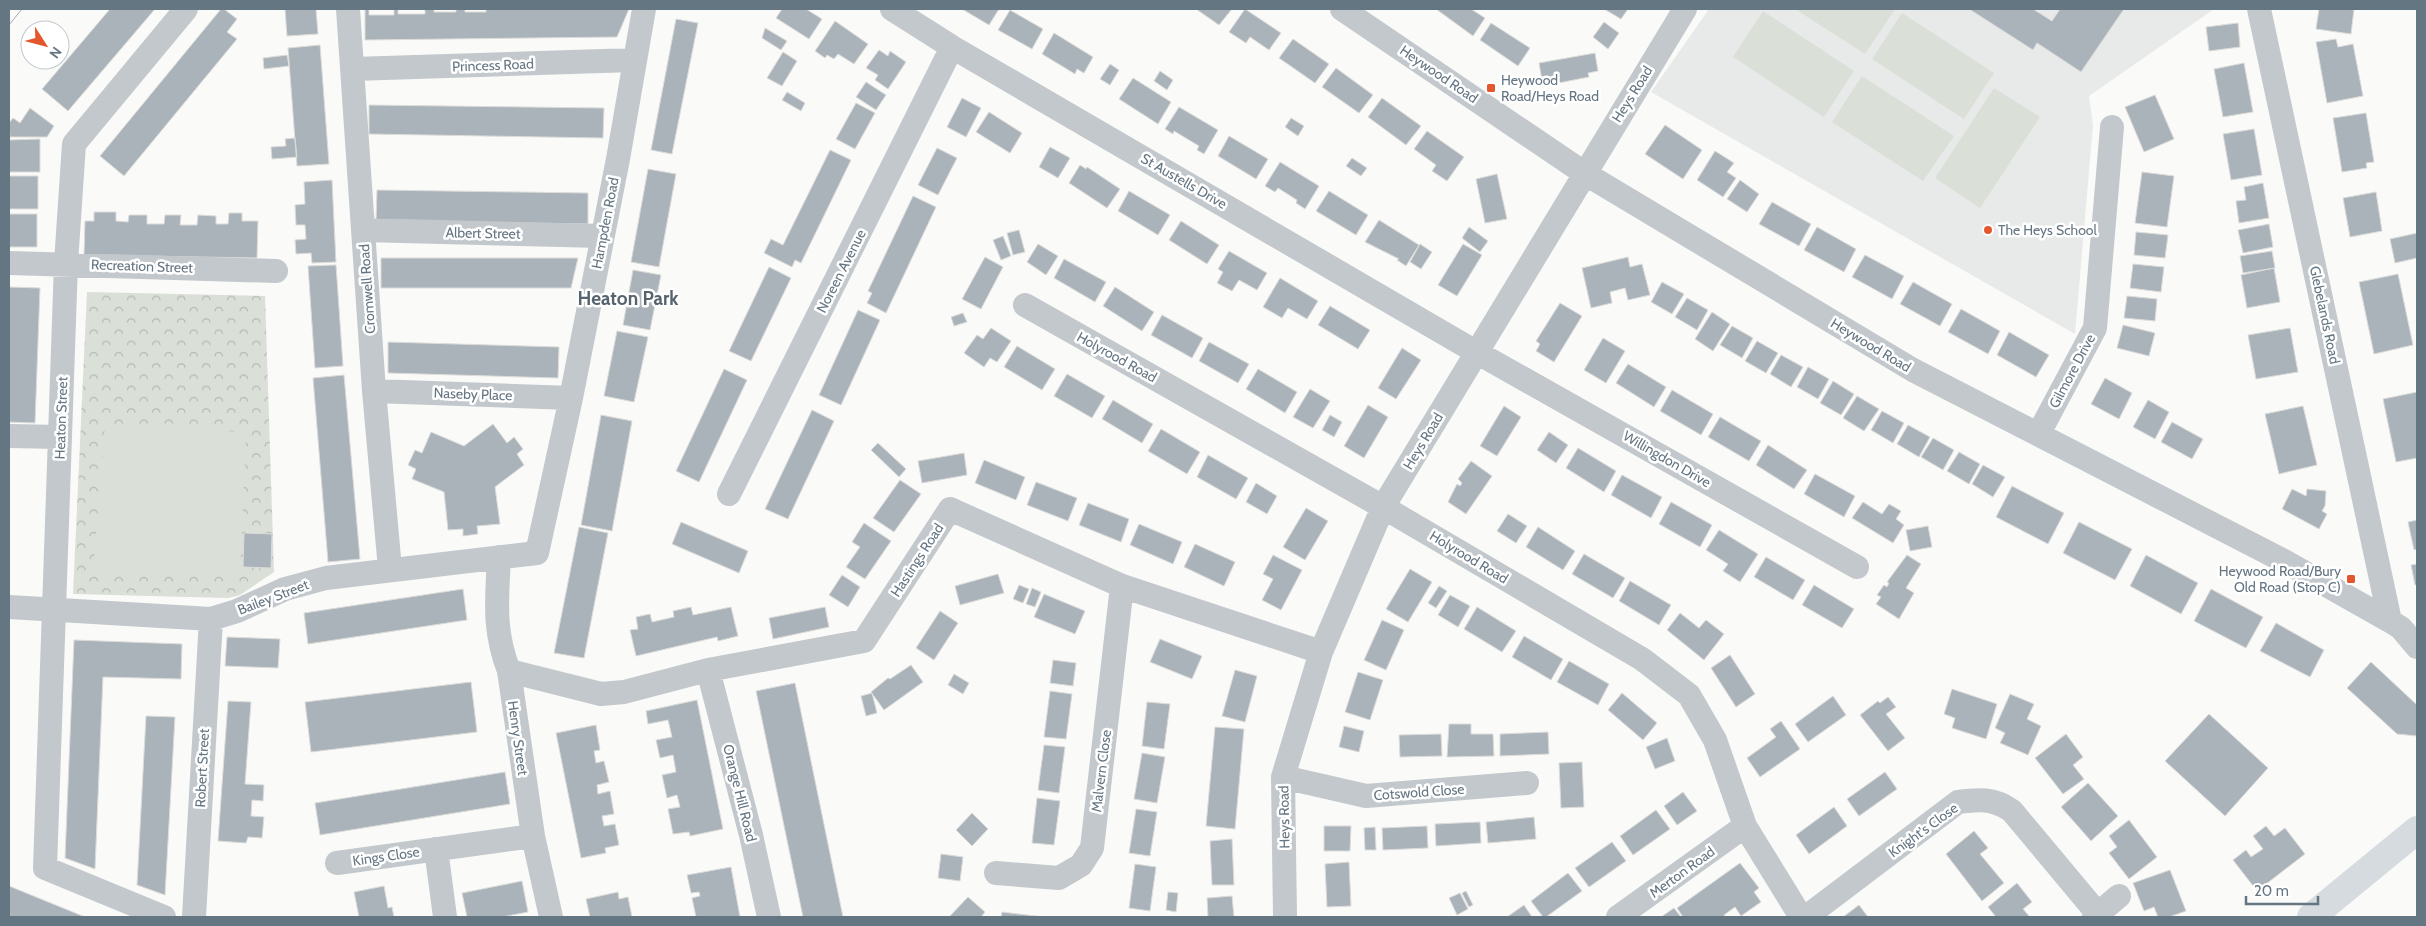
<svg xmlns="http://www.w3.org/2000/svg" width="2426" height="926" font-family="Cabin,sans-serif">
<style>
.built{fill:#e8e9e9}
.forest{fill:url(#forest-crowns)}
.pitch{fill:#dadfd7}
.building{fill:#aab3b9;stroke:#dcdcda}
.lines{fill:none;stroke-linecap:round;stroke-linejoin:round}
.minor{stroke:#c3c8cc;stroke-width:24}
.primary{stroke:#d6dbdf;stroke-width:28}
.tram{stroke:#a2aab0;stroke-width:1}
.poi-dot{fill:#e4572e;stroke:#fff;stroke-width:2}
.labels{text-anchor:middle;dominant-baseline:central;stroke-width:5;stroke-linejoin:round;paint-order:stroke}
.street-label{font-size:14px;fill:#657683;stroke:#fff}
.poi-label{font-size:14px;fill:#657683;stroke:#fff;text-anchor:start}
.district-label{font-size:19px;font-weight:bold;fill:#57646e;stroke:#fff}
</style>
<defs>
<pattern id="forest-crowns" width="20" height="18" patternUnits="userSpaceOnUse" patternTransform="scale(1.25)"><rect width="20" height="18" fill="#dadfd7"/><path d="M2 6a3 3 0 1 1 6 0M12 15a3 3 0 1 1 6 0" fill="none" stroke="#b4b9b4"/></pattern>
</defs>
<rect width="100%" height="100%" fill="#fafaf8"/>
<path class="built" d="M1709 9H2214L2089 96 2093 125 2075 334 1651 92Z"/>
<path class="forest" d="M87 292 265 296 274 572 240 595 228 598 73 594Z"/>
<path class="pitch" d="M1795 9H1895L1865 54Z
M1763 11 1854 71 1824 117 1733 57Z
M1902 13 1994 73 1964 119 1872 59Z
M1862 76 1954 136 1923 181 1832 122Z
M1994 88 2040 117 1980 208 1935 178Z
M105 426 246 432 240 575 93 571Z"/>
<path class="building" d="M110 9H155L68 111 42 89Z
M221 9H224L237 19 227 32 237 39 124 176 100 156Z
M285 9H316L318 34 287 36Z
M365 9H369V15H394V9H398V14H425V9H434V12H456V9H465V12H486V9H629L617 37 365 40Z
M782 9H806L822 19 809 39 776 18Z
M962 9H999L989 25Z
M1196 9H1232L1219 25Z
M1245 9 1281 33 1269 50 1250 37 1246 43 1229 32Z
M1436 9H1471L1485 18 1473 36Z
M1604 9H1628L1621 19Z
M1969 9H2033L2052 21 2060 9H2124L2081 72 2037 43 2033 50Z
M2319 9H2354L2351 34 2316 29Z
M1010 10 1043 29 1032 49 998 30Z
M676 19 698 23 672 154 651 150Z
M835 21 868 44 854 64 838 54 834 59 827 55 825 58 815 51Z
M1604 22 1619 33 1608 49 1593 37Z
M1491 23 1530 48 1518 66 1480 40Z
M2238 23 2240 47 2209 51 2206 27Z
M765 28 787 41 781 50 762 38Z
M1054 33 1093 57 1084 73 1077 69 1075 74 1042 54Z
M1293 39 1329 64 1315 83 1279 58Z
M2336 39 2338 47 2353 44 2363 96 2327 103 2316 42Z
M320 45 329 164 297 166 288 48Z
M879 50 888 56 890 51 906 62 888 89 875 80 878 75 866 68Z
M783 52 797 61 782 86 767 78Z
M1595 53 1598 71 1588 73 1589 77 1543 86 1539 63Z
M287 55 289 66 264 69 263 58Z
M2244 63 2253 112 2223 117 2214 69Z
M1110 64 1119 70 1110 85 1100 79Z
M1336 68 1373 95 1359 113 1322 87Z
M1160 71 1173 80 1167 90 1154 81Z
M1133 78 1171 102 1158 124 1119 99Z
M866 82 886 95 876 110 856 97Z
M787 92 805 103 801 111 782 100Z
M2155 95 2174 139 2144 152 2125 107Z
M962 98 981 108 966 137 947 127Z
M1382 98 1421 126 1406 145 1368 117Z
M856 103 875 113 855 149 836 139Z
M369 105 604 108 603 138 369 134Z
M1179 107 1218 130 1204 154 1197 150 1199 146 1174 131 1173 134 1165 129Z
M30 108 54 126 47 137H10L9 123 13 118 20 123Z
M989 112 1022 133 1010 153 976 132Z
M2366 113 2374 162 2366 163 2367 168 2342 172 2333 118Z
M1291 118 1304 126 1298 136 1285 127Z
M1665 125 1702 150 1683 179 1645 154Z
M2254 129 2262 175 2231 180 2223 134Z
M1427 131 1464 157 1447 181 1432 171 1436 165 1414 149Z
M1229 136 1268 159 1256 179 1218 156Z
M295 138 297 157 272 159 271 147 286 146 285 139Z
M40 139V172H9V140Z
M1050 147 1070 158 1058 178 1039 167Z
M937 148 957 158 938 195 918 185Z
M830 150 851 160 801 263 795 260 792 267 764 253 771 239 783 245Z
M1715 151 1734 163 1727 172 1736 178 1723 197 1697 180Z
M1352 158 1367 168 1361 176 1346 166Z
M1280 162 1319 186 1305 209 1296 203 1297 200 1278 188 1275 192 1265 186Z
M1080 165 1086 169 1087 167 1120 189 1107 208 1069 183Z
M648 169 676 174 659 267 631 262Z
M2142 172 2174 176 2167 227 2135 223Z
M1497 174 1507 219 1485 223 1476 179Z
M9 176H38V209H9Z
M332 180 336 262 312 263 311 253 296 254 295 240 306 239 305 225H296L295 205 305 204 304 182Z
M1740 180 1759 194 1747 212 1727 199Z
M2263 183 2269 218 2239 223 2236 201 2246 200 2244 187Z
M377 190 588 193V224L376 221Z
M1129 191 1170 215 1158 235 1118 211Z
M1329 191 1368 215 1356 235 1316 211Z
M2376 192 2382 231 2350 237 2343 198Z
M913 196 936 207 886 313 867 303 872 293 868 291Z
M1772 202 1811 224 1799 246 1759 224Z
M94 212H116V221L128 222 129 215H147V224H164L165 215H181L180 225H197L198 215 216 216V224H228L229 213H242V221H258L257 258 84 255 85 221H94Z
M9 214H37V247H9Z
M1379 220 1419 245 1406 266 1397 260 1399 259 1365 242Z
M1181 221 1219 245 1207 264 1169 240Z
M2269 224 2273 247 2243 253 2238 230Z
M1469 227 1488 241 1480 252 1462 238Z
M1817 227 1856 249 1844 272 1804 250Z
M1019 230 1025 252 1013 255 1007 233Z
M2136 232 2168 235 2165 258 2134 255Z
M2417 233V258L2395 263 2390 239Z
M1003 236 1011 256 1001 260 993 240Z
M1038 244 1058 256 1046 275 1027 262Z
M1420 244 1432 252 1421 269 1410 262Z
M1463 244 1482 255 1457 296 1438 285Z
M1229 251 1267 273 1257 290 1239 280 1232 291 1217 283 1223 272 1218 269Z
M2272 251 2275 268 2243 273 2240 256Z
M1865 255 1904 276 1892 299 1852 277Z
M985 257 1003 267 981 309 962 299Z
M1628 257 1630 267 1642 264 1650 295 1628 300 1625 288 1610 292 1612 303 1591 308 1582 268Z
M381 258H578L571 288H381Z
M1064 259 1106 282 1095 302 1054 278Z
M2133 264 2164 267 2161 292 2130 288Z
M336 265 343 366 315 368 308 266Z
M769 267 791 278 751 361 729 351Z
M2274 268 2280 302 2247 308 2241 275Z
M633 270 661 275 650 330 623 325Z
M2398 274 2413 345 2374 354 2359 282Z
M1280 278 1318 301 1307 319 1288 308 1282 318 1263 307Z
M1662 282 1684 294 1672 314 1651 302Z
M1913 282 1952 304 1940 326 1900 304Z
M9 287 40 288 35 423 9 422Z
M1115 287 1154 312 1142 331 1103 306Z
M2127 296 2157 299 2155 321 2124 318Z
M1687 298 1708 310 1697 330 1675 317Z
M1560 303 1582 316 1554 362 1536 351 1540 344 1536 341Z
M1330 306 1370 330 1358 349 1318 325Z
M1961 309 2000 331 1988 354 1948 332Z
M858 310 880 320 841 405 819 395Z
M1712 312 1730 324 1713 351 1695 339Z
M963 313 967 322 954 326 951 317Z
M1162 315 1203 338 1192 358 1151 335Z
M2123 325 2155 333 2149 356 2117 348Z
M1732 326 1753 338 1742 358 1720 345Z
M991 328 1011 341 997 362 990 358 984 367 964 353 977 335 983 339Z
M2290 328 2298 372 2256 379 2248 335Z
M617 331 648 337 634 402 604 396Z
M2009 332 2049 355 2036 377 1997 355Z
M1603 338 1625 351 1606 383 1584 370Z
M1757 341 1778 353 1766 373 1745 361Z
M388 342 559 347 558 378 388 373Z
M1209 342 1249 364 1238 383 1199 361Z
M1017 346 1055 369 1042 390 1004 367Z
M1402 348 1421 360 1396 399 1378 388Z
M1781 355 1803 367 1791 387 1770 374Z
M1628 364 1666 387 1654 407 1616 383Z
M1808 367 1829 379 1818 399 1797 387Z
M724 369 747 380 699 482 676 471Z
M1258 369 1297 392 1285 413 1246 389Z
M1067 374 1105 396 1092 418 1054 396Z
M344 375 360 559 328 562 313 378Z
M2105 378 2132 393 2119 419 2091 404Z
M1833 381 1854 394 1841 415 1820 403Z
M1310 389 1330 401 1313 428 1293 417Z
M1672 390 1713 414 1701 435 1660 411Z
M2417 392V458L2396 462 2383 399Z
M1857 396 1879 409 1864 431 1843 418Z
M1113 400 1153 424 1142 443 1102 419Z
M2148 400 2169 412 2155 439 2133 427Z
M1368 405 1388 417 1364 458 1344 446Z
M1504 406 1521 417 1497 456 1480 446Z
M2303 406 2317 465 2279 474 2265 414Z
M812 410 834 421 788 519 765 509Z
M1882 411 1904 423 1893 443 1871 430Z
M601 415 632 421 612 531 581 525Z
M1330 415 1342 422 1334 437 1322 430Z
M1720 417 1761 441 1749 461 1708 437Z
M2172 422 2203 439 2192 459 2161 442Z
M493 424 507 443 514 437 523 449 517 454 524 465 495 487 500 524 477 526 478 534 463 536V529L448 530 444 492 412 479 416 469 408 465 415 450 422 453 431 432 464 446Z
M1908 425 1930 437 1919 457 1897 444Z
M1161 429 1200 452 1187 474 1148 451Z
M1549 432 1568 445 1556 463 1537 450Z
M1933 438 1954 450 1943 470 1921 457Z
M878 443 906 469 899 477 871 450Z
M1768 445 1807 470 1794 489 1756 465Z
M1578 448 1616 471 1604 492 1566 468Z
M1959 452 1980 464 1969 484 1947 471Z
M964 453 967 475 922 483 918 461Z
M1208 455 1248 478 1236 499 1197 477Z
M984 460 1025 477 1016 500 975 483Z
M1471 461 1492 476 1466 514 1448 502 1457 484 1460 486 1462 483 1458 479Z
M1983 465 2005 477 1993 497 1972 484Z
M1815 474 1855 496 1844 517 1804 494Z
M1622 475 1662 497 1651 518 1611 495Z
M900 480 921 494 894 532 873 518Z
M1036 482 1077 498 1068 521 1027 505Z
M1256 483 1277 496 1267 514 1246 502Z
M2012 486 2064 513 2048 544 1996 517Z
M2292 489 2306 496 2307 489 2326 491 2325 506 2322 511 2327 514 2319 529 2282 509Z
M1671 502 1712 525 1700 547 1659 524Z
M1863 502 1882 514 1889 504 1901 511 1896 519 1904 525 1893 543 1852 518Z
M1088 503 1129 519 1121 542 1079 525Z
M1306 508 1328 521 1305 560 1283 547Z
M1508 514 1527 526 1516 543 1497 531Z
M2417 520V549L2414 550 2408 522Z
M681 522 748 551 739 573 672 544Z
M2079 522 2132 549 2115 580 2063 553Z
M864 523 891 541 865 579 846 567 860 547 852 542Z
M1139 524 1182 542 1173 564 1130 545Z
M1928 526 1932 547 1910 551 1906 530Z
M579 527 608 533 584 658 554 653Z
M1538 527 1575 551 1563 570 1526 547Z
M1719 530 1758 554 1740 582 1723 571 1728 564 1706 550Z
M244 533 272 534 271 568 243 567Z
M1195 544 1235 562 1224 586 1184 567Z
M1584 554 1625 578 1613 598 1572 574Z
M1273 555 1302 570 1281 610 1262 600 1273 579 1263 574Z
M1907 555 1921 564 1906 588 1914 593 1899 619 1876 604 1881 597 1877 595 1884 585 1887 587 1889 583 1887 582Z
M2146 555 2198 583 2181 614 2130 586Z
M1766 557 1805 580 1793 600 1754 577Z
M2417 564V585H2415L2411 565Z
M1410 569 1432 582 1408 622 1386 609Z
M998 574 1004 593 960 605 955 586Z
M842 575 860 587 848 607 829 595Z
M1630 581 1671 605 1659 625 1619 601Z
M1019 585 1029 589 1023 603 1013 599Z
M1814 585 1854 609 1842 628 1802 605Z
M1439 586 1447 591 1436 608 1428 603Z
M1032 588 1041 592 1035 607 1026 604Z
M463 589 467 620 308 644 304 613Z
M2211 589 2263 617 2246 648 2194 621Z
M1044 594 1085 611 1075 634 1034 617Z
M1450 595 1470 606 1458 627 1438 615Z
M691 607 693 615 731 607 738 636 718 641 717 637 636 656 630 630 638 629 636 617 650 614 652 622 674 617 673 611Z
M825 607 829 627 773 639 769 618Z
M1477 607 1516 631 1502 652 1464 629Z
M940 611 958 623 934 660 916 648Z
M1680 613 1699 628 1706 620 1724 634 1704 660 1667 630Z
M1382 620 1404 630 1386 670 1364 660Z
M2276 623 2324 650 2310 677 2260 651Z
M1524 636 1563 659 1551 680 1512 657Z
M227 637 280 639 278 668 225 666Z
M1160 639 1202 656 1192 679 1150 662Z
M74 640 182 644 181 679 103 677 95 869 65 858Z
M1730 655 1755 694 1736 707 1711 668Z
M1053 660 1076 663 1073 686 1050 683Z
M1569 661 1609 684 1598 705 1557 682Z
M2371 662 2417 705V736L2397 734 2347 688Z
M911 665 923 682 884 710 871 692 888 678 890 679Z
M1235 670 1257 676 1245 722 1222 716Z
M1358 672 1383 680 1370 720 1345 712Z
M954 674 969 683 963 694 948 685Z
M471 682 477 732 311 752 305 702Z
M795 683 843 917H803L756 691Z
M1952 689 1997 704 1986 739 1952 728 1955 718 1944 714Z
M1050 691 1072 694 1066 739 1044 737Z
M872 693 877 713 866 716 861 696Z
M1622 693 1657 723 1643 740 1608 710Z
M2010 694 2034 704 2027 719 2041 726 2028 755 2000 743 2005 733 1995 728Z
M1833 696 1846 715 1808 742 1795 724Z
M1888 697 1896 707 1886 714 1905 738 1888 751 1860 715 1878 701 1880 703Z
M697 700 723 829 690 836 689 832 673 834 668 809 680 807 677 795 667 798 662 775 676 772 673 755 660 758 656 740 672 737 668 720 648 724 646 711Z
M228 701 251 702 245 784 264 785 263 801 252 800 251 816 264 817 262 838 248 837 246 843 218 841Z
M1147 702 1170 704 1164 749 1142 746Z
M2209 714 2268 768 2225 816 2165 761Z
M146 716 175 717 165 895 137 885Z
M1781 721 1800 749 1760 777 1747 758 1776 737 1770 729Z
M1449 724H1471V734H1493L1494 756 1447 757Z
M596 725 600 750 594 751 596 763 604 761 609 782 597 785 598 794 610 791 614 814 602 816 604 826 615 824 619 845 605 848 606 853 581 858 556 733Z
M1344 726 1364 731 1359 752 1339 747Z
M1215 727 1244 729 1235 829 1206 826Z
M1548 732 1549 754 1500 756V734Z
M1441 734 1442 756 1400 757 1399 735Z
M2066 734 2083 757 2073 765 2084 779 2063 794 2035 758Z
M1667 738 1675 761 1655 769 1646 747Z
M1044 745 1065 747 1059 793 1038 790Z
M1142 753 1165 757 1157 803 1134 799Z
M1582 762 1584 807 1561 808 1559 763Z
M505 772 510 804 320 835 315 803Z
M1885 772 1897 789 1859 816 1847 799Z
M2088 783 2118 816 2091 841 2061 807Z
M1683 792 1697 811 1677 825 1664 806Z
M1037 798 1060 801 1054 845 1032 843Z
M1834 807 1847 826 1809 854 1796 835Z
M1136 809 1157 812 1150 856 1129 853Z
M1656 810 1670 829 1633 855 1620 836Z
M972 813 988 829 972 846 956 830Z
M1534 817 1536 839 1488 843 1486 822Z
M2129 820 2157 857 2129 879 2109 853 2117 847 2109 836Z
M1480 822 1481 843 1436 846 1435 824Z
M1324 826H1351L1350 851H1324Z
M1427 826 1428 848 1383 850 1382 828Z
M2266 826 2274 836 2285 828 2305 854 2257 891 2233 860 2246 850 2251 857 2263 849 2253 836Z
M1375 827 1376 850H1365L1364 828Z
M1974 831 1988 848 1980 854 2004 883 1982 901 1946 854Z
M1232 839 1234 885H1212L1210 841Z
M1612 842 1626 861 1589 887 1575 868Z
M941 854 963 857 960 881 938 878Z
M1349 862 1351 906 1327 907 1325 864Z
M1740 863 1759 888 1754 892 1761 902 1741 916 1735 907 1724 915 1725 917H1683L1677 908Z
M1135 864 1156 867 1150 911 1129 908Z
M731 867 740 917H696L692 898 700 896 699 892 691 893 687 875Z
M2170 870 2186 911 2169 917H2158L2154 907 2144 911 2133 883Z
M1568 873 1582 891 1546 917H1543L1531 901Z
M522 881 528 912 502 917H467L462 893Z
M2017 883 2032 902 2023 909 2030 917H1996L1988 907Z
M9 886 85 917H9Z
M384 886 388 908 392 907 394 917H359L354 892Z
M1466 891 1473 905 1469 907 1462 893Z
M618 892 619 899 628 897 632 917H590L586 899Z
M1168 892 1178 893 1176 912 1166 910Z
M1460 893 1468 909 1457 915 1449 898Z
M1232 896 1234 917H1208L1207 898Z
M968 897 985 912 981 917H949Z
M1524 905 1532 917H1507Z
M1859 905 1868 917H1843Z
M1674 908 1681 917H1661Z
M1002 912 1044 917H1001Z"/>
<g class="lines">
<path class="minor" d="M348 9 374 391 390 569
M892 9 952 47 1476 352 1857 567
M1342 9 1584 173 1913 370 2284 561 2390 621 2401 628 2417 647
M2259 9 2390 621
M353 69 634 60
M363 230 602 236
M9 263 276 271
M1025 305 1383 507 1642 659 1689 695 1715 740 1745 826 1801 917
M374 391 571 398
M2039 433 2095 328 2112 127
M9 436 60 437
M729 494 952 47
M499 557C497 600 493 630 509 671L533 836 551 917
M9 607 211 619 237 611 285 589 326 578 537 553 571 398 618 159 644 9
M708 670 751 835 769 917
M509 671 601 694 624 692 708 670 864 641 950 509 1122 586 1321 652
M1283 777 1366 796 1527 783
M436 849 445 917
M337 863 533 836
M996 873 1059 878 1081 865 1092 848 1122 586
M164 917 45 868 66 263 74 144 186 9
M194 917 211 619
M1285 917 1283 777 1321 652 1383 507 1685 9
M1618 917 1745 826
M1806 917 1958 802C1979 799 1994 798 2012 811L2098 914
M2094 917 2119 896"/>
<path class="primary" d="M2311 917 2417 830"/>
<path class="tram" d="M9 25 22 9"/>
</g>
<g class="poi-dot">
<rect x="1486" y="83" width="10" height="10" rx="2.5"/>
<circle cx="1988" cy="230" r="5"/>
<rect x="2346" y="574" width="10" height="10" rx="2.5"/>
</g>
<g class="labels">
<g class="street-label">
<text transform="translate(493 65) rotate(-2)">Princess Road</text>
<text transform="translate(1439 74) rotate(34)">Heywood Road</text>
<text transform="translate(1632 94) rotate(-58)">Heys Road</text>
<text transform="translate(1184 181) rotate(30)">St Austells Drive</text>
<text transform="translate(605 223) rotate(-79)">Hampden Road</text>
<text transform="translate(483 233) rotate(1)">Albert Street</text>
<text transform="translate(142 266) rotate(2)">Recreation Street</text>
<text transform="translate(841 271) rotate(-63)">Noreen Avenue</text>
<text transform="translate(367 289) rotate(-94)">Cromwell Road</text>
<text transform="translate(2325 315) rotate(78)">Glebelands Road</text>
<text transform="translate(1871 345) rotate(31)">Heywood Road</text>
<text transform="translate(1117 357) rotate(29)">Holyrood Road</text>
<text transform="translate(2072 371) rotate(-62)">Gilmore Drive</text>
<text transform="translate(473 394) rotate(2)">Naseby Place</text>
<text transform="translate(61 418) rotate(-88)">Heaton Street</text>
<text transform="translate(1423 441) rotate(-59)">Heys Road</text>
<text transform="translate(1667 459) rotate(30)">Willingdon Drive</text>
<text transform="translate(1469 557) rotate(31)">Holyrood Road</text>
<text transform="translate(917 560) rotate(-57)">Hastings Road</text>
<text transform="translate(273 597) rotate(-21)">Bailey Street</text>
<text transform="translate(518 738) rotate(82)">Henry Street</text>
<text transform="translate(202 768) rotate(-87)">Robert Street</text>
<text transform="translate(1101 771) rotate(-83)">Malvern Close</text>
<text transform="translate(1419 792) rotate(-4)">Cotswold Close</text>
<text transform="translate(740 793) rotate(76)">Orange Hill Road</text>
<text transform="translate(1284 817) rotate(-91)">Heys Road</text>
<text transform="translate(1923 830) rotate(-36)">Knight's Close</text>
<text transform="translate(386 856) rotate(-8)">Kings Close</text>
<text transform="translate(1682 872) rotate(-36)">Merton Road</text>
</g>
<g class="poi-label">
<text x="1501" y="80">Heywood<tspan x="1501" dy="16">Road/Heys Road</tspan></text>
<text x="1998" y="230">The Heys School</text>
<text x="2341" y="571" text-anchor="end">Heywood Road/Bury<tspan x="2341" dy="16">Old Road (Stop C)</tspan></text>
</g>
<g class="district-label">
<text x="628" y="298">Heaton Park</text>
</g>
</g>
<rect width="2426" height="926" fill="none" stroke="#657683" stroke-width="20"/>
<g transform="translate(45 45) rotate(126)"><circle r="24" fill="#ffffff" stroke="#c1c8cd"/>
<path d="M0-4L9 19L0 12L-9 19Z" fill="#e4572e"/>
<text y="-8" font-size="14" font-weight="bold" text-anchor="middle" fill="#657683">N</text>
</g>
<path d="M2246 896v8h72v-8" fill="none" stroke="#657683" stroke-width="2.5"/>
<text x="2254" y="896" font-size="15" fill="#657683" stroke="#ffffff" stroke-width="4" paint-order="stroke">20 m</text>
</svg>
